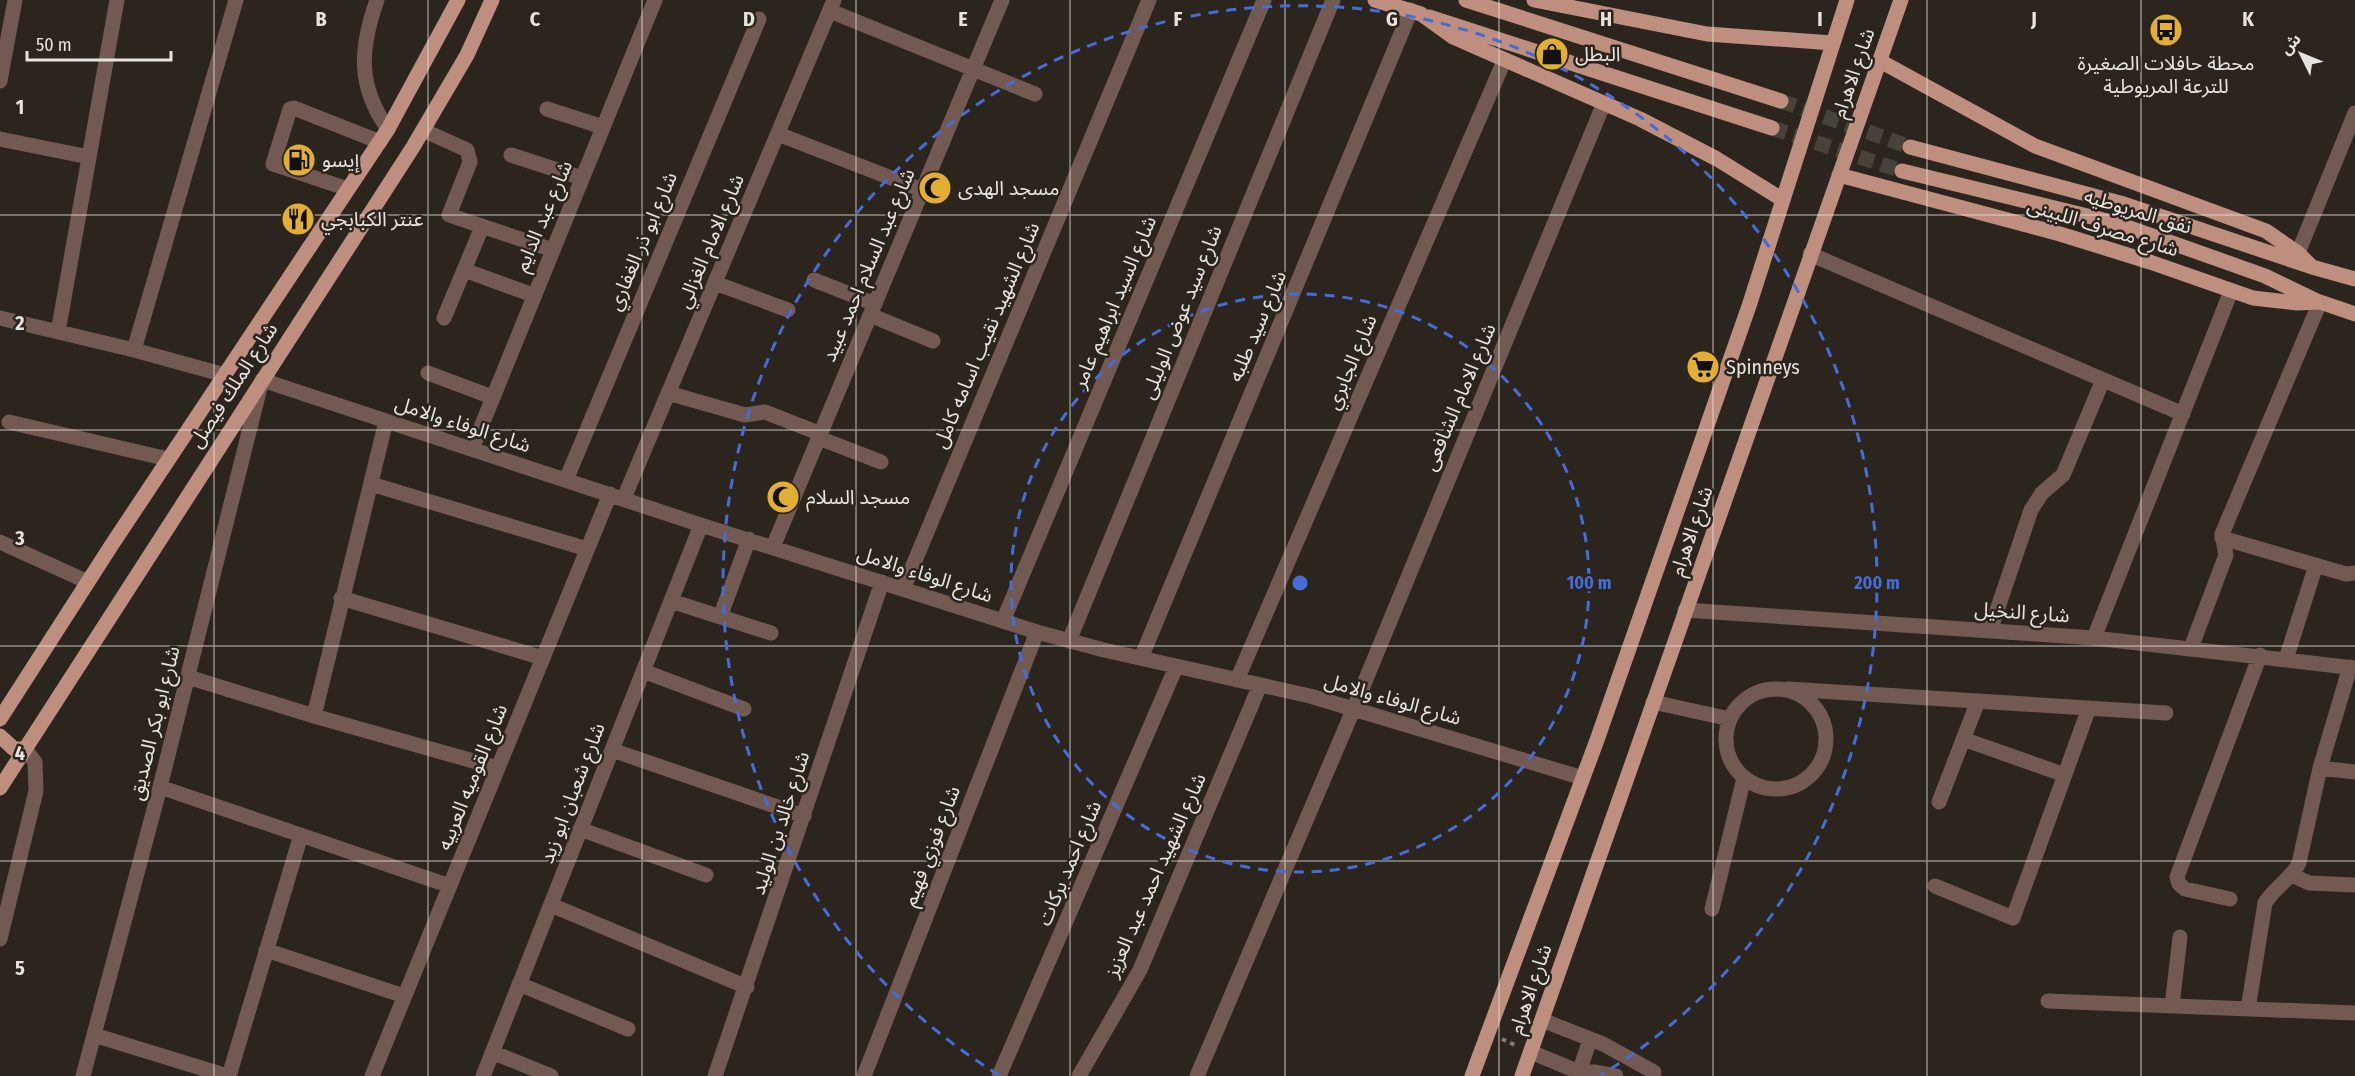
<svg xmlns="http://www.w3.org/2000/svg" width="2355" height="1076" font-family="'Fira Sans Condensed','Noto Sans Arabic',sans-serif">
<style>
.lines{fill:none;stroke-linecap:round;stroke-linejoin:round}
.major-tunnel{stroke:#47423a;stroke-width:15;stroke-dasharray:15 8;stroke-linecap:butt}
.path{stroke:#827d77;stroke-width:4;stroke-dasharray:4.5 4.5;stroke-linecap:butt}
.minor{stroke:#725a53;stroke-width:15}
.major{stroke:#be8e7e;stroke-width:15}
.grid{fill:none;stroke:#e7e3de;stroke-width:1.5;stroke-opacity:0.55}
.ring{fill:none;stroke:#456cd9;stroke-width:3;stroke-dasharray:10 8}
.labels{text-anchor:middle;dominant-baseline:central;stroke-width:5;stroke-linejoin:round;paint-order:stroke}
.poi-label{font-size:20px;fill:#e7e3de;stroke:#2b251d;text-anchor:start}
.street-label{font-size:20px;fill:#e7e3de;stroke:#2b251d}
.grid-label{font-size:20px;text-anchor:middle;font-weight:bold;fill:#e7e3de;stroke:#2b251d;stroke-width:5;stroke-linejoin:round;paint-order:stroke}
.centre{fill:#456cd9;stroke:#2b251d;stroke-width:3}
.ring-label{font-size:18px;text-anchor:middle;font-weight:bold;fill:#456cd9;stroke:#2b251d;stroke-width:5;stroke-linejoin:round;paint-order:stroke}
</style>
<rect width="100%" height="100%" fill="#2b251d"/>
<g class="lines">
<path class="major-tunnel" d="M1781 101 1910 147
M1772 128 1902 171"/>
<path class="path" d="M1502 1039 1517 1046"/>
<path class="minor" d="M377 0C360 48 357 86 388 129
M830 11 1035 94
M0 81 15 0
M547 109 603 127
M423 130 467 150 470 162 449 215 553 250
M778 134 922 190
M0 139 89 157
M511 155 582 178
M348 189 273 164 290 109 294 108 380 142
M2298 253 2355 113
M1810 254 2183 414
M464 270 533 295
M814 280 875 304
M715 283 788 310
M870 315 933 341
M0 318 134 350 225 375
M444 318 482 227
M58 332 117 0
M134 350 236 0
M428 373 492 397
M668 393 745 415 765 412 821 434
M9 422 168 459
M819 438 881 462
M472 449 655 0
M566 480 759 19
M371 484 587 549
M624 498 834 0
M2222 538 2346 574 2355 573
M0 542 88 582
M773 547 1002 0
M904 587 1149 0
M341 598 543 658
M671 601 771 633
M1685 610 2094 638 2355 668
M720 617 749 539
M1003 621 1264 0
M1990 631 2031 510 2042 493 2063 475 2103 380
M2094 638 2231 291
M1069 641 1333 0
M2191 648 2226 555 2222 534 2320 302
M1141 658 1411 10
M2286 659 2316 565
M643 671 744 709
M188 677 314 716 498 768
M1237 680 1504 61
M1726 739a50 50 0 1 1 100 0a50 50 0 1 1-100 0Z
M1788 689 2166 713
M1653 702 1730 719
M314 716 386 421
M1963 739 2065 775
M612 750 804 816
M2320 768 2355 772
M160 787 450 886
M1939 802 1978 701
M580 829 706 875
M2292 875 2309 883 2355 885
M1935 886 2013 918 2089 708
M2230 899 2185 889 2179 884 2177 877 2260 655
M551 905 747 987
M1712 909 1744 778
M0 939 36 791 35 762 25 749
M266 950 404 996
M519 984 628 1029
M2048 1001 2355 1013
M2172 1006 2180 937
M2248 1009 2265 903C2275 887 2291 879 2299 863L2320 768 2350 667
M1542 1020 1603 1044 1654 1072
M94 1035 227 1076
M492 1052 551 1076
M1531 1052 1579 1072
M83 1076 160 787 262 380 701 525 1037 632 1104 650 1310 696 1583 778
M229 1076 301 835
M372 1076 610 494
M483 1076 701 525
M715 1076 882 582
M864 1076 1037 632
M999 1076 1176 667
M1079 1076 1140 970 1260 685
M1197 1076 1354 708 1604 103
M1578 1076 1590 1039
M1586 1076 1579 1072H1596L1616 1076"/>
<path class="major" d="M1375 0 1421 14 1453 37 1640 119 1717 159 1783 200
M1466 0 1781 101
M1534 0 1707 34 1833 43
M1429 17 1772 128
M1880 61 2035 146 2266 231 2298 253 2312 267
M1910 147 2124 204 2312 267 2355 279
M1902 171 2116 223 2265 276 2317 301
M1839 175 2060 234 2150 262 2253 298 2297 303 2320 302 2355 314
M0 719 111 546 388 129 458 0
M0 736 14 749H25
M0 788 413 147 467 55 492 0
M1472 1076 1597 740 1749 306 1847 0
M1522 1076 1901 0"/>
</g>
<path class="grid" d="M214 0V1076M428 0V1076M642 0V1076M856 0V1076M1070 0V1076M1285 0V1076M1499 0V1076M1713 0V1076M1927 0V1076M2141 0V1076M0 215H2355M0 430H2355M0 646H2355M0 861H2355"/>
<g class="ring">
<circle cx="1300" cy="583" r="289"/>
<path d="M999 1075A577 577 0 1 1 1601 1075"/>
</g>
<defs>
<g id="bus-disc" transform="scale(1.725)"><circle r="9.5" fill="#e2af34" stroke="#2b251d"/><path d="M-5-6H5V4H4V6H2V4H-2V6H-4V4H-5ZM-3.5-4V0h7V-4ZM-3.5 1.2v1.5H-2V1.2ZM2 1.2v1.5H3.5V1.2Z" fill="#111"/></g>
<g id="shop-disc" transform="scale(1.725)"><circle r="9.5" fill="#e2af34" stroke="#2b251d"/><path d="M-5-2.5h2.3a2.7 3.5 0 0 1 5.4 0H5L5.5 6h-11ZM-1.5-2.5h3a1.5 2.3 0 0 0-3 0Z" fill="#111"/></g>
<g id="fuel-disc" transform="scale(1.725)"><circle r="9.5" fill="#e2af34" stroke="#2b251d"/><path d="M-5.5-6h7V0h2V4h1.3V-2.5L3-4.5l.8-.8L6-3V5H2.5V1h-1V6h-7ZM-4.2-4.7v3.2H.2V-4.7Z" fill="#111"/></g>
<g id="mosque-disc" transform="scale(1.725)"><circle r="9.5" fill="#e2af34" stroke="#2b251d"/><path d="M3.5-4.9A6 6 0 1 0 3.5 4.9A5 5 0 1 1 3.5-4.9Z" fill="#111"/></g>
<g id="restaurant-disc" transform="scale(1.725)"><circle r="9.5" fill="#e2af34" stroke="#2b251d"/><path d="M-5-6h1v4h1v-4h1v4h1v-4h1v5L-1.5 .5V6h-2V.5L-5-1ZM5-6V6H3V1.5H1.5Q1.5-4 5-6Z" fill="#111"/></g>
<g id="supermarket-disc" transform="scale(1.725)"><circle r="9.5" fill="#e2af34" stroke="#2b251d"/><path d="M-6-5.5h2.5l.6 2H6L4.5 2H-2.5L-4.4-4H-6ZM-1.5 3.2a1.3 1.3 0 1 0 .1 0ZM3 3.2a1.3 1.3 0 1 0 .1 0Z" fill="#111"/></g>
</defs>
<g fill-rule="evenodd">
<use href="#bus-disc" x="2166" y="30"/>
<use href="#shop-disc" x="1552" y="54"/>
<use href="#fuel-disc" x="299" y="160"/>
<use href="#mosque-disc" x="935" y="188"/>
<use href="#restaurant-disc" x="298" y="219"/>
<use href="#supermarket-disc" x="1703" y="367"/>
<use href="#mosque-disc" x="783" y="497"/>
</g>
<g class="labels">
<g class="poi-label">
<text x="1575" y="54">البطل</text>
<text x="2166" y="63" text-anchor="middle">محطة حافلات الصغيرة<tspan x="2166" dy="23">للترعة المريوطية</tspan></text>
<text x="322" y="160">إيسو</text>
<text x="958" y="188">مسجد الهدى</text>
<text x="321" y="219">عنتر الكبابجي</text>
<text x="1726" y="367">Spinneys</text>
<text x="806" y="497">مسجد السلام</text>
</g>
<g class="street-label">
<text transform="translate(1853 73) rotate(-71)">شارع الاهرام</text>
<text transform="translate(2138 211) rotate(17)">نفق المريوطيه</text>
<text transform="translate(543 216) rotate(-67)">شارع عبد الدايم</text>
<text transform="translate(2103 227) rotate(17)">شارع مصرف اللبينى</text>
<text transform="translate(642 241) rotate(-67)">شارع ابو ذر الغفاري</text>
<text transform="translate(710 241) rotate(-67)">شارع الامام الغزالي</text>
<text transform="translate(868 265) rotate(-67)">شارع عبد السلام احمد عبيد</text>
<text transform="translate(1114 302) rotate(-67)">شارع السيد ابراهيم عامر</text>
<text transform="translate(1181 312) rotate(-68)">شارع سيد عوض الوليلى</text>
<text transform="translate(1257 326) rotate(-67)">شارع سيد طلبه</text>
<text transform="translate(986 335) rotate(-67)">شارع الشهيد نقيب اسامه كامل</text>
<text transform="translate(1351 362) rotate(-67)">شارع الجابري</text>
<text transform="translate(233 385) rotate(-57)">شارع الملك فيصل</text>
<text transform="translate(1459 397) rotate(-67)">شارع الامام الشافعى</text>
<text transform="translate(463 424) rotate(18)">شارع الوفاء والامل</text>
<text transform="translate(1691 531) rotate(-71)">شارع الاهرام</text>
<text transform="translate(925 574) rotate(18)">شارع الوفاء والامل</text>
<text transform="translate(2022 612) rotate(4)">شارع النخيل</text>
<text transform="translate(1393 699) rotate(16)">شارع الوفاء والامل</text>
<text transform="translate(154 723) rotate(-76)">شارع ابو بكر الصديق</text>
<text transform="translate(472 777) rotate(-68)">شارع القوميه العربيه</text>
<text transform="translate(572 793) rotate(-69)">شارع شعبان ابو زيد</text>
<text transform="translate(780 823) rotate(-72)">شارع خالد بن الوليد</text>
<text transform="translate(931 846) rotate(-69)">شارع فوزي فهيم</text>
<text transform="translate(1069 863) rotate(-67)">شارع احمد بركات</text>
<text transform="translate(1155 875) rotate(-66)">شارع الشهيد احمد عبد العزيز</text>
<text transform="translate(1530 989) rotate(-71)">شارع الاهرام</text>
</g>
</g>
<g class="grid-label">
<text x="321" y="26">B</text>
<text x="535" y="26">C</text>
<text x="749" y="26">D</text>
<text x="963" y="26">E</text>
<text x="1178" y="26">F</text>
<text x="1392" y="26">G</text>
<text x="1606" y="26">H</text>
<text x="1820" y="26">I</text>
<text x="2034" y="26">J</text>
<text x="2248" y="26">K</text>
<text x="20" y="114">1</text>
<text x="20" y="330">2</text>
<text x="20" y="545">3</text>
<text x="20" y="760">4</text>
<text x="20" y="975">5</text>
</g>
<circle cx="1300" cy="583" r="9" class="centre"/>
<g class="ring-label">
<text x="1589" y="589">100 m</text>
<text x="1877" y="589">200 m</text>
</g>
<g transform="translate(2301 54) rotate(313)" stroke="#2b251d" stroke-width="4.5" paint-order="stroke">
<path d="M0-4.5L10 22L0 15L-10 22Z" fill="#e7e3de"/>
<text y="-9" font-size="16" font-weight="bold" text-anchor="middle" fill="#e7e3de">ش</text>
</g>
<path d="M27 51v9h144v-9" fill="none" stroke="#e7e3de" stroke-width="3"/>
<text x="36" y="51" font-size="18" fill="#e7e3de" stroke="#2b251d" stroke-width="4.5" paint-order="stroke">50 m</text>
</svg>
